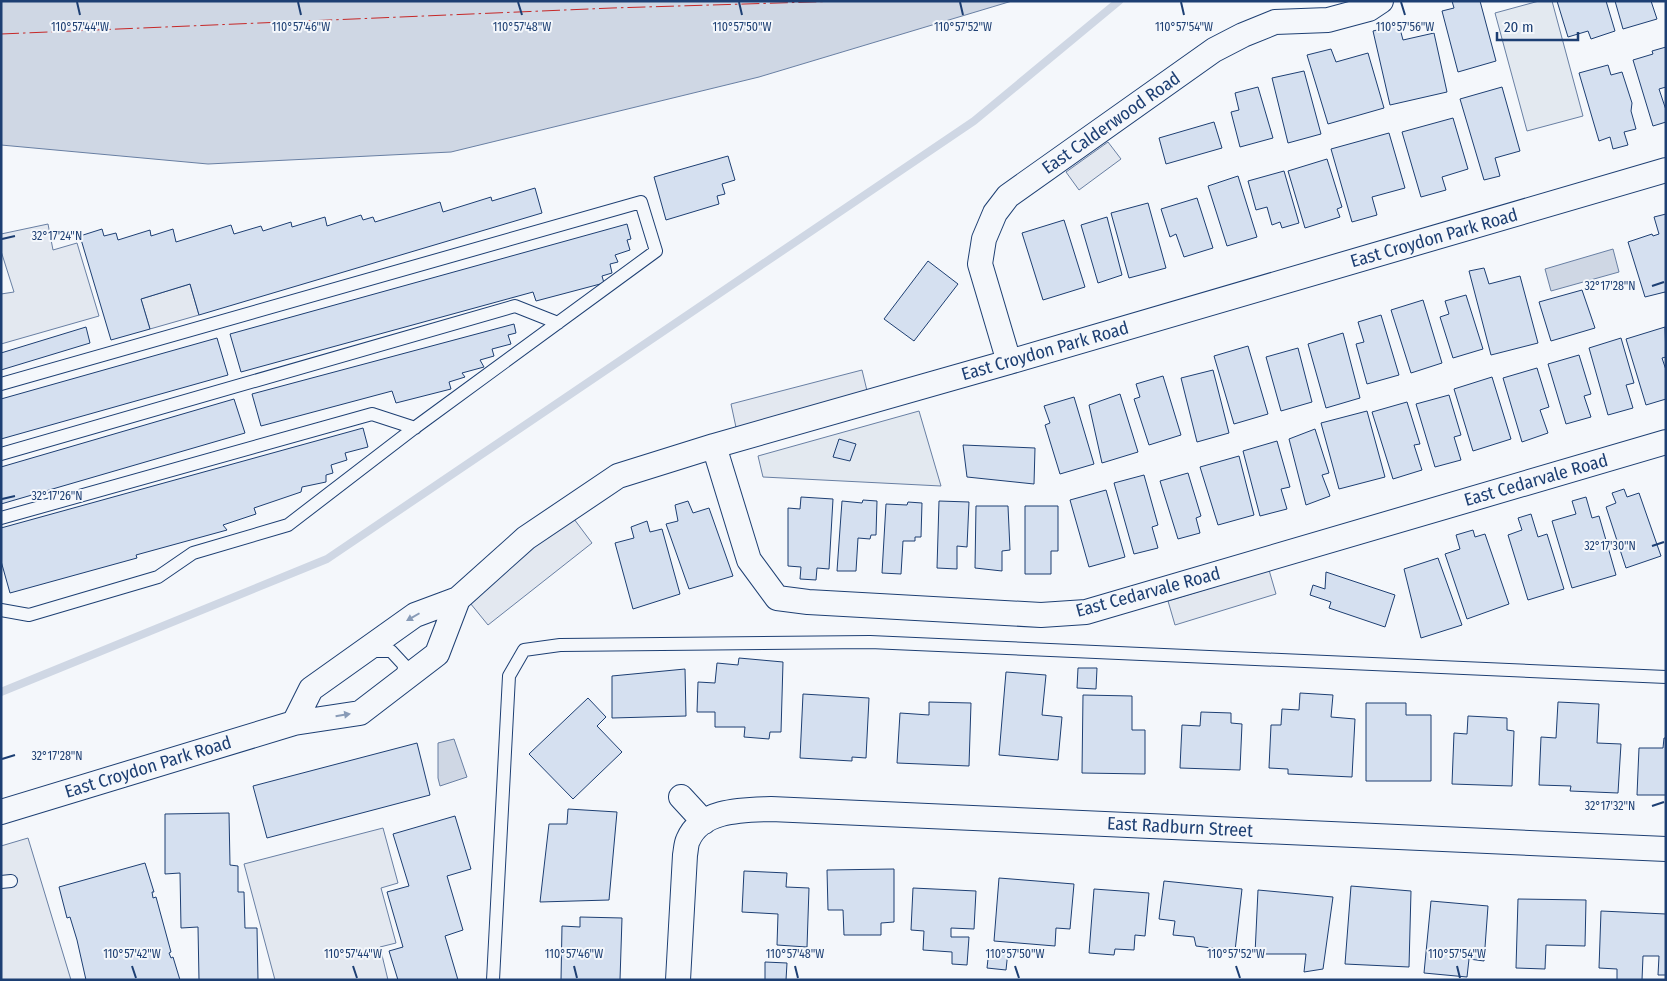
<svg xmlns="http://www.w3.org/2000/svg" width="1667" height="981" font-family="'Fira Sans Condensed',sans-serif">
<style>
.green{fill:#e3e9f0;stroke:#687fa3}
.parking{fill:#e3e8f0;stroke:#687fa3}
.water{fill:#cfd7e4;stroke:#687fa3}
.lines{fill:none;stroke-linecap:round;stroke-linejoin:round}
.stream{stroke:#cfd7e4;stroke-width:8}
.building{fill:#d5e0f0;stroke:#1d3f73}
.service-casing{stroke:#1d3f73;stroke-width:14}
.minor-casing{stroke:#1d3f73;stroke-width:26}
.service{stroke:#f4f7fb;stroke-width:12}
.minor{stroke:#f4f7fb;stroke-width:24}
.power{stroke:#c62828;stroke-width:1;stroke-dasharray:18 4 2.5 4;stroke-linecap:butt}
.oneway{fill:#889bb7}
.ticks{fill:none;stroke:#1d3f73;stroke-width:2}
.labels{text-anchor:middle;dominant-baseline:central;stroke-width:4;stroke-linejoin:round;paint-order:stroke}
.street-label{font-size:18px;fill:#1d3f73;stroke:#f4f7fb}
.ticks-label{font-size:12px;text-anchor:middle;fill:#1d3f73;stroke:#f4f7fb;stroke-width:4;stroke-linejoin:round;paint-order:stroke}
</style>
<rect width="100%" height="100%" fill="#f4f7fb"/>
<path class="green" d="M1539 1H1552L1583 116 1527 131 1495 13Z
M919 411 941 486 763 477 758 456Z"/>
<path class="parking" d="M1108 142 1121 159 1079 190 1066 172Z
M48 224 53 250 77 243 99 316 1 344V294L14 292 1 251V234Z
M190 284 199 315 150 329 141 299Z
M862 370 869 399 737 432 731 404Z
M571 515 592 543 488 625 466 598Z
M1269 570 1276 594 1175 625 1168 601Z
M383 828 398 883 381 888 396 943 380 947 388 980H275L244 864Z
M28 838 71 980H1V846Z"/>
<path class="water" d="M1 1H1012L759 77 451 152 208 164 1 145Z
M1613 249 1619 272 1551 291 1545 269Z
M454 739 467 777 440 786 438 778V743Z"/>
<g class="lines">
<path class="stream" d="M1 692 327 559 974 121 1119 1"/>
</g>
<path class="building" d="M1452 1H1480L1496 61 1458 72 1442 11 1454 8Z
M1557 1H1606L1615 31 1591 39 1588 31 1568 37Z
M1615 1H1651L1657 19 1623 29Z
M1399 25 1403 40 1434 33 1447 92 1390 105 1373 31Z
M1666 47V87L1659 89 1666 110V122L1653 126 1633 60 1653 54 1652 51Z
M1331 49 1336 62 1368 53 1384 108 1328 124 1307 55Z
M1608 65 1611 75 1622 72 1632 103 1631 111 1636 129 1624 132 1628 145 1613 149 1610 137 1599 141 1579 73Z
M1304 71 1321 134 1288 143 1272 78Z
M1258 87 1273 138 1240 147 1231 112 1239 110 1235 93Z
M1502 87 1520 151 1495 158 1500 176 1484 180 1460 99Z
M1453 118 1468 169 1442 177 1446 190 1421 197 1402 132Z
M1214 122 1222 148 1166 164 1159 138Z
M1389 133 1405 188 1372 197 1377 215 1352 222 1331 149Z
M728 156 735 180 722 184 725 194 717 196 719 204 666 220 654 177Z
M1327 159 1342 207 1337 209 1340 217 1305 228 1288 171Z
M1284 171 1299 223 1282 228 1280 222 1272 225 1267 207 1256 210 1248 181Z
M1238 176 1257 237 1227 246 1208 186Z
M535 188 542 213 199 315 190 284 141 299 150 329 111 340 80 236 102 229 104 236 116 233 118 240 150 230 151 236 173 229 176 242 231 225 234 234 261 226 263 231 291 222 292 227 325 217 327 226 361 215 363 220 373 217 375 222 440 202 443 212 491 197 492 201Z
M1197 198 1213 248 1184 257 1176 234 1170 237 1161 209Z
M1148 203 1166 268 1129 278 1111 213Z
M1666 214V295L1665 292 1645 297 1628 242 1652 234 1653 236 1659 234 1654 217Z
M1107 217 1122 275 1098 283 1081 225Z
M1064 220 1085 287 1043 300 1022 233Z
M627 224 631 239 627 240 630 250 615 255 618 262 610 264 612 273 602 276 604 283 536 301 533 292 241 372 230 334Z
M928 261 958 284 914 341 884 319Z
M1484 268 1489 284 1520 276 1538 343 1491 355 1469 271Z
M1582 290 1595 328 1551 341 1539 302Z
M1466 295 1483 349 1453 358 1440 317 1449 314 1445 301Z
M1423 300 1442 363 1411 373 1391 310Z
M1381 315 1399 375 1367 384 1356 344 1364 342 1358 322Z
M514 324 516 333 508 335 511 344 492 349 494 356 480 360 484 367 462 373 465 377 449 382 451 389 396 403 392 391 261 426 252 394Z
M86 327 90 343 1 370V353Z
M1665 327 1666 357 1662 358 1666 370V399L1646 405 1626 339Z
M1343 333 1360 398 1326 408 1308 344Z
M217 338 228 375 1 439V399Z
M1621 338 1634 383 1626 385 1633 408 1608 415 1589 348Z
M1248 346 1268 414 1234 424 1214 356Z
M1298 348 1312 402 1281 411 1266 357Z
M1579 355 1591 394 1584 396 1591 417 1566 424 1548 364Z
M1537 368 1549 407 1540 410 1548 433 1522 442 1503 378Z
M1213 370 1229 433 1197 442 1181 378Z
M1163 376 1181 435 1149 445 1134 399 1140 397 1136 384Z
M1492 377 1511 439 1473 451 1454 389Z
M1120 394 1138 452 1102 463 1089 405Z
M1449 395 1461 435 1454 437 1461 460 1435 467 1416 404Z
M1074 397 1094 464 1060 474 1045 425 1050 423 1044 406Z
M234 399 245 433 1 504V467Z
M1407 402 1420 444 1414 445 1422 470 1393 479 1372 412Z
M1367 411 1385 477 1339 489 1321 423Z
M363 428 368 447 345 453 347 460 331 465 333 473 326 475V482L302 487 301 492 254 508 256 514 223 525 227 530 136 555 137 558 10 593 1 561V528Z
M1315 429 1329 473 1322 475 1330 496 1306 505 1289 439Z
M839 439 856 444 850 461 833 457Z
M1277 441 1290 487 1281 489 1287 509 1260 516 1243 451Z
M963 445 1035 448 1034 484 967 477Z
M1239 456 1254 515 1218 525 1200 467Z
M1188 473 1201 516 1196 518 1200 533 1178 539 1160 481Z
M1144 475 1158 525 1152 527 1158 548 1134 554 1114 483Z
M1624 489 1627 497 1639 493 1661 556 1626 568 1606 507 1616 503 1612 493Z
M1106 490 1125 557 1089 567 1070 500Z
M801 497 833 499 829 569 817 568 816 580 800 579 801 567 788 566V508L800 509Z
M1586 497 1592 518 1599 516 1616 575 1572 588 1552 521 1576 514 1572 501Z
M863 500 877 501 876 535H871L870 539 858 538 856 571H837L842 501 862 503Z
M688 501 693 513 709 508 733 576 689 589 666 524 678 521 675 505Z
M939 501 969 502 967 547 957 546V569L937 568Z
M908 502 922 503 921 537H915V541H903L901 574 882 573 886 504 907 505Z
M976 506H1008L1010 550 1002 551V571L975 568Z
M1025 506H1058V551H1051V574H1025Z
M1531 514 1538 537 1547 534 1564 589 1528 600 1508 535 1522 530 1518 518Z
M647 521 650 532 662 529 680 594 633 609 615 543 634 538 631 527Z
M1473 530 1475 537 1485 534 1509 604 1467 619 1445 554 1460 549 1456 535Z
M1438 558 1462 625 1421 638 1404 569Z
M1326 572 1395 595 1385 627 1329 608 1331 602 1310 595 1313 585 1325 589Z
M739 658 783 662 781 732H770L769 739 744 737 745 727H715V712H697L698 682 715 683 717 663 738 665Z
M1078 668H1097L1096 689 1077 688Z
M685 669 686 716 612 718V676Z
M1006 672 1046 675 1042 715 1062 717 1058 760 999 755Z
M1300 693 1333 695 1331 717 1355 719 1352 777 1288 774V769L1269 768 1271 725H1281L1282 709 1299 710Z
M803 694 869 698 866 758 852 757V761L800 758Z
M1083 695 1132 696V730H1145V774L1082 773Z
M588 698 606 717 597 726 622 752 573 799 529 754Z
M929 702 971 703 969 766 897 763 900 713 929 715Z
M1558 702 1599 704 1597 743 1621 744 1618 793 1570 791 1571 786 1539 785 1541 737 1556 738Z
M1366 703H1406V715H1431V781H1366Z
M1201 712 1231 713V723L1242 724 1240 770 1180 768 1182 725 1200 726Z
M1468 716 1507 718V730L1514 731 1512 786 1452 784 1454 733 1467 734Z
M1664 738H1666V795H1637L1639 748H1663Z
M417 743 430 795 267 838 253 786Z
M568 809 617 812 609 900 540 902 549 824H567Z
M229 813 230 865 238 866V892H244L245 928H257L258 980H199L198 927 181 928 180 873 165 874V814Z
M455 816 471 869 447 876 463 930 445 936 458 980H398L389 951 403 947 387 892 409 886 393 834Z
M145 863 154 892H152L153 898 156 897 171 952 169 953 171 958 173 957 180 980H86L77 940 70 917 67 918 59 887Z
M894 869V922L881 923V935H844L843 910H828L827 870Z
M744 871 787 873 786 887 809 888 807 947 777 945 778 914 742 912Z
M999 878 1074 884 1070 929 1056 928 1055 946 994 941Z
M1164 881 1242 889 1235 951 1196 946 1194 937 1173 935 1175 921 1159 919Z
M1351 886 1411 891 1409 967 1345 964Z
M913 888 976 891 974 929 951 928V937H969L967 965 952 964V952L923 950 924 931 911 930Z
M1094 889 1149 893 1145 936 1135 935 1134 950 1115 949 1114 955 1089 953Z
M1258 890 1333 897 1323 969 1304 972 1306 954H1255Z
M1518 899 1586 900 1585 946 1546 945 1545 969 1516 968Z
M1431 901 1488 906 1484 961 1469 959 1467 977 1424 973Z
M1601 911 1666 914V975H1658L1659 956H1643L1642 980H1617V969L1599 968Z
M580 917 622 918 620 980H561L562 926 580 927Z
M989 950 1008 951 1006 970 987 968Z
M765 962 787 963 786 980H765Z"/>
<g class="lines">
<g class="service-casing">
<path id="service" d="M1 384 641 202 656 251 413 429 288 525 193 553 158 577 29 615 1 610
M1 454 515 306 558 323
M1 518 372 414 415 428
M368 651H391L404 665 403 680
M1 882 11 881
M493 980 509 676 524 650 560 645 870 642 1666 677"/>
</g>
<g class="minor-casing">
<path id="minor" d="M1009 362 980 264 984 239 995 213 1008 196 1214 50 1243 35 1275 22 1328 20 1369 9 1381 1
M714 446 749 560 777 598 808 602 1041 615 1086 612 1666 442
M294 723 311 689 415 615 458 599 526 538 618 476 714 446 1009 362 1666 170
M681 797 704 822
M1 812 294 723 360 713 437 654 458 599
M678 980 685 855C686 850 686 844 688 840 701 809 744 810 771 809L1666 849"/>
</g>
<use href="#service" class="service"/>
<use href="#minor" class="minor"/>
<path class="power" d="M1 34 612 8 844 1"/>
</g>
<defs><path id="oneway-solid" d="M-6-.8H1V-3.2L6.5 0L1 3.2V.8H-6Z" transform="scale(1.25)"/></defs>
<g class="oneway">
<use href="#oneway-solid" transform="translate(413 617) rotate(150)"/>
<use href="#oneway-solid" transform="translate(343 715) rotate(-9)"/>
</g>
<path class="ticks" d="M77 2 80 15M298 2 301 15M518 2 522 15M739 2 742 15M960 2 963 15M1181 2 1184 15M1401 2 1405 15M2 239 15 236M1652 286 1664 282M2 499 15 496M1652 546 1664 542M2 759 15 755M1652 806 1664 802M132 966 136 978M353 966 357 978M574 966 577 978M795 966 798 978M1015 966 1019 978M1236 966 1240 978M1457 966 1460 978"/>
<g class="labels">
<g class="street-label">
<text transform="translate(1111 123) rotate(-35)">East Calderwood Road</text>
<text transform="translate(1434 238) rotate(-16)">East Croydon Park Road</text>
<text transform="translate(1045 351) rotate(-16)">East Croydon Park Road</text>
<text transform="translate(1536 480) rotate(-16)">East Cedarvale Road</text>
<text transform="translate(1148 592) rotate(-15)">East Cedarvale Road</text>
<text transform="translate(148 767) rotate(-17)">East Croydon Park Road</text>
<text transform="translate(1180 827) rotate(3)">East Radburn Street</text>
</g>
</g>
<g class="ticks-label">
<text x="80" y="31">110°57'44"W</text>
<text x="301" y="31">110°57'46"W</text>
<text x="522" y="31">110°57'48"W</text>
<text x="742" y="31">110°57'50"W</text>
<text x="963" y="31">110°57'52"W</text>
<text x="1184" y="31">110°57'54"W</text>
<text x="1405" y="31">110°57'56"W</text>
<text x="57" y="240">32°17'24"N</text>
<text x="1610" y="290">32°17'28"N</text>
<text x="57" y="500">32°17'26"N</text>
<text x="1610" y="550">32°17'30"N</text>
<text x="57" y="760">32°17'28"N</text>
<text x="1610" y="810">32°17'32"N</text>
<text x="132" y="958">110°57'42"W</text>
<text x="353" y="958">110°57'44"W</text>
<text x="574" y="958">110°57'46"W</text>
<text x="795" y="958">110°57'48"W</text>
<text x="1015" y="958">110°57'50"W</text>
<text x="1236" y="958">110°57'52"W</text>
<text x="1457" y="958">110°57'54"W</text>
</g>
<rect width="1667" height="981" fill="none" stroke="#1d3f73" stroke-width="5"/>
<path d="M1497 32v8h81v-8" fill="none" stroke="#1d3f73" stroke-width="2.5"/>
<text x="1504" y="32" font-size="15" fill="#1d3f73" stroke="#f4f7fb" stroke-width="4" paint-order="stroke">20 m</text>
</svg>
